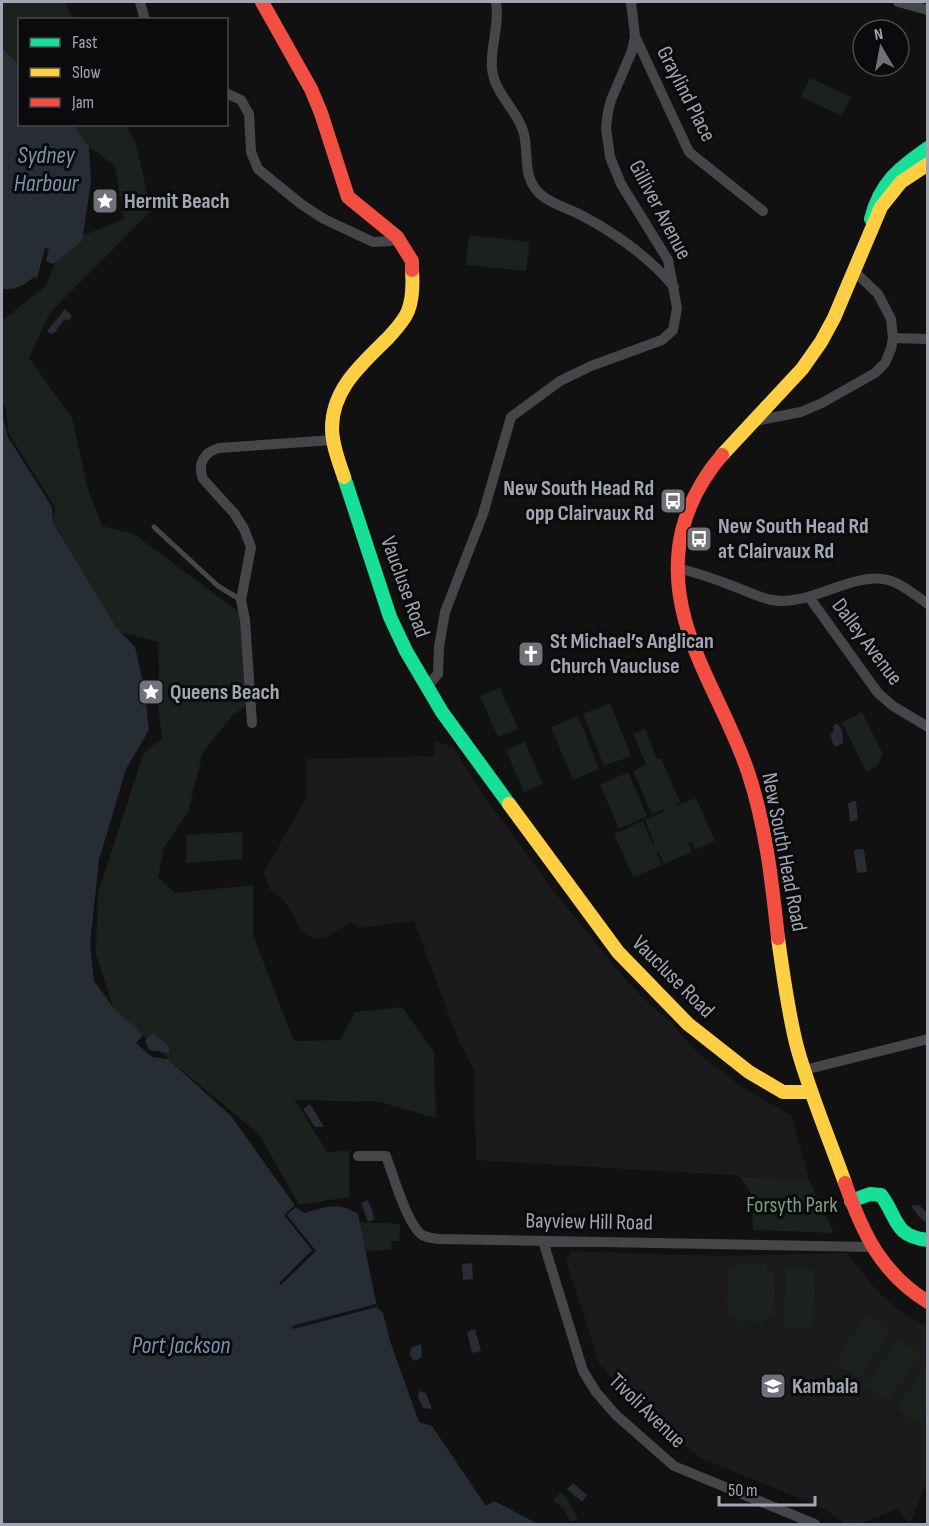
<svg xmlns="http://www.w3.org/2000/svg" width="929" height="1526" font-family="'Sofia Sans Condensed',sans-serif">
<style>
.built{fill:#1b1b1d}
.green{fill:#1b211c}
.water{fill:#272d34}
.pier{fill:#111}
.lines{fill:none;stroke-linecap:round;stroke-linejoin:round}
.lane{stroke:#45464a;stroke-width:5}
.street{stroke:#45464a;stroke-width:10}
.fast{stroke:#16e098;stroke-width:14}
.slow{stroke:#ffcf43;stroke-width:14}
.jam{stroke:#f24e42;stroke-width:14}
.labels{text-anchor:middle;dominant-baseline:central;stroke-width:6;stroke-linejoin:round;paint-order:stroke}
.street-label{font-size:22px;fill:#a2a6b2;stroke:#0b0b0d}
.poi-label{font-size:22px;font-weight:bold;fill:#a2a6b2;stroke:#0b0b0d;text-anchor:start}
.park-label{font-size:22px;fill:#799d7c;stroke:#0b0b0d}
.water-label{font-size:24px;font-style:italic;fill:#7893ae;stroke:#0b0b0d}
</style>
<rect width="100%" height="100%" fill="#111"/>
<path class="built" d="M435 741 453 747 486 799 556 894 624 978 648 1003 670 1021 694 1049 718 1069 745 1089 792 1116 809 1180 476 1160 474 1070 457 1037 414 921 359 928 351 922 328 936 316 939 307 935 300 928 284 900 270 890 264 872 307 796V759L435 756Z
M572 1251 718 1256 847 1253 878 1292 896 1308 927 1327V1481L910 1524 897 1509 859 1524H845L825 1509 701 1458 638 1410 599 1363 566 1260Z"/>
<path class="green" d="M2 2H65L73 19 20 20 19 71 2 55Z
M810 78 851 97 842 116 801 97Z
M73 125H126L136 143 151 211 49 314 29 358 72 418 88 489 102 526 134 534 240 613 247 705 233 715 203 752 188 812 164 847 158 877 175 893 253 885V935L294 1041 340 1040 355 1012 402 1007 434 1052 436 1118 380 1102 295 1100 327 1152 349 1151V1197L299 1205 259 1134 168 1059 113 1007 96 954 98 893 144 752 162 739 157 696 159 671 158 642 123 633 116 628 53 521 55 507 9 434 5 405 2 404V321L46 286 62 244 124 219 115 166 89 147Z
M469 235 530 242 526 271 466 265Z
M500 688 518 729 498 737 480 696Z
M610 703 631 756 604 766 583 714Z
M862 712 883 754 877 766 866 772 842 722Z
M578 716 599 769 573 780 551 727Z
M645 729 657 759 661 758 680 802 676 803 677 806 696 798 715 841 695 850 691 841 688 842 692 852 664 864 658 851 657 853 662 865 633 877 614 834 643 821 653 845 654 843 645 820 664 812 663 809 652 814 633 771 646 764 633 734Z
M525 742 543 784 524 792 506 750Z
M628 772 647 816 619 829 600 785Z
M242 832V859L186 863V835Z
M739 1176 809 1180 834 1233 753 1230 752 1195Z
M359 1222 400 1224 399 1241H391V1250L365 1251Z
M736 1263 766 1264V1270L775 1271 773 1316 764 1315V1322L735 1321V1315L727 1314 728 1270H736Z
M786 1269 815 1270 813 1328 784 1327Z
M867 1315 890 1331 858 1378 835 1362Z
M898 1339 921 1354 889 1401 866 1385Z
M927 1364V1413L920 1424 897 1408Z
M561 1492 567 1498 578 1520 570 1521 563 1508 553 1500Z"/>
<path class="water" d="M2 48 19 65 20 124 73 125 89 147 91 182 82 241 53 264 46 261 49 249 45 248 37 278 34 277C23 286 16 290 2 289Z
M65 309 72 316 69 321 65 319 56 330 57 331 51 334 47 331Z
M2 413 8 437 52 507 53 522 116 627 135 647 144 687 149 730 126 769 99 860 90 944 94 981 113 1007 143 1035 136 1043 152 1057 168 1059 231 1116 296 1207 304 1213C326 1207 337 1201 358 1214L377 1307 383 1313 390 1341 419 1422 432 1426 486 1506 494 1501 538 1524H2Z
M837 724C843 729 844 736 842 744L835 747 833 744 830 734 834 731 833 726Z
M856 801 858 820 850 822 848 803Z
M864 849 867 872 857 873 854 850Z
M153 1033 169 1046V1053L149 1050 145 1040Z
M310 1104 324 1127H315L303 1109Z
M368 1200 375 1219 368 1222 361 1203Z
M919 1205 927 1213 926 1222 920 1218 911 1206Z
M472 1263 473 1279 463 1280 462 1264Z
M475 1329 481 1351 472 1353 467 1332Z
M421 1344 422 1357 414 1361 410 1355 411 1348Z
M419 1391 426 1393 432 1409 423 1408 418 1397Z
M573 1483 587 1495 582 1502 567 1489Z"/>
<path class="pier" d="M295 1205 296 1207 287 1215 316 1251 281 1285 279 1283 312 1250 284 1215Z
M376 1304 377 1307 293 1329 292 1326Z"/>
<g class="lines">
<path class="lane" d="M154 527 218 586 241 600"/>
<path class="street" d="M140 2 145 20
M496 2C500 25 490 46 492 69 495 95 518 110 524 134 529 156 522 177 540 194 551 204 567 208 581 215 615 233 649 257 674 287
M898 2 928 10
M635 36 689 152 763 211
M226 93 241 100 249 114 251 152 258 169 301 204 324 219 373 242 391 241 397 237
M893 338 928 339
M755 421 801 412 822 403 875 373 885 363 891 349 893 338 891 319 878 294 853 270
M677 568C698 573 718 580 738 588 749 592 761 598 772 600 811 607 852 571 888 580 903 584 916 596 928 604
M809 597 878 693 893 706 928 727
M426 687 438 674 439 647 445 612 483 514 511 417 560 381 591 366 662 340 673 330 677 308 668 260 621 184 610 157 608 142 606 128 608 112 611 100 632 51 635 36 631 2
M252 723 245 620 241 600 251 547 244 529 234 513 203 479C197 464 204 452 219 448L333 440
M804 1070 928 1039
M358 1156H386C393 1175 407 1223 421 1234 426 1238 432 1238 439 1239L871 1247
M543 1241 583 1371 596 1392 616 1415 674 1466 815 1524"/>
<path class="fast" d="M871 219C880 183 899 168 928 148
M344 477 390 617 406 651 442 712 509 804
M851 1201 870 1194 881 1195C898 1218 894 1237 928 1240"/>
<path class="slow" d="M722 455 802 369 821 342 834 318 881 207 901 182 928 164
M344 477C339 462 332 445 332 428 332 388 363 363 389 337 396 329 404 321 408 311 413 298 413 284 412 270
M509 804 618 952 688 1024 749 1072 783 1092H811
M778 938C783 974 788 1012 797 1047 810 1094 829 1138 845 1183"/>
<path class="jam" d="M262 2 311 89 321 113 348 197 397 237 412 261V270
M722 455C703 477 689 503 682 531 661 621 721 691 748 772 766 826 772 882 778 938
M845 1183C863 1234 881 1273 928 1302"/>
</g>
<defs>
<g id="sight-square" transform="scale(1.35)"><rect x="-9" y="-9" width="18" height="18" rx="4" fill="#6f727a" stroke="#0b0b0d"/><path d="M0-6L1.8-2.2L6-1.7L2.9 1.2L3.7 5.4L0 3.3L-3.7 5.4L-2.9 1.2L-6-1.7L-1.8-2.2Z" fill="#fff"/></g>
<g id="bus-square" transform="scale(1.35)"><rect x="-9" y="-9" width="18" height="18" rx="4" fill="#6f727a" stroke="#0b0b0d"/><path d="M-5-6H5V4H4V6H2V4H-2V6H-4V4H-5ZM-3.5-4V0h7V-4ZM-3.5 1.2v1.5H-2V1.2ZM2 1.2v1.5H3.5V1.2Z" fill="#fff"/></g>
<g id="church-square" transform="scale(1.35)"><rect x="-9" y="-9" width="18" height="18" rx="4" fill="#6f727a" stroke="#0b0b0d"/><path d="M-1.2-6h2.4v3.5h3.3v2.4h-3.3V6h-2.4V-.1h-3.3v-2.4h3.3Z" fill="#fff"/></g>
<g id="school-square" transform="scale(1.35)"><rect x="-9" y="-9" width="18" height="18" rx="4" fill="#6f727a" stroke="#0b0b0d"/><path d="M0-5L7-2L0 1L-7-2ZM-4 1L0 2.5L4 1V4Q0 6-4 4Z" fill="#fff"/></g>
</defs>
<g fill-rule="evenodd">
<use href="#sight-square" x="105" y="201"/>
<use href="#bus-square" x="673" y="501"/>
<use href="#bus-square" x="699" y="539"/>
<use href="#church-square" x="531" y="654"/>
<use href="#sight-square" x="151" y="692"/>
<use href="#school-square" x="773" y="1386"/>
</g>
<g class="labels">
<g class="street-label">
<text transform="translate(686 94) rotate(63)">Graylind Place</text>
<text transform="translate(660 210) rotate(62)">Gilliver Avenue</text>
<text transform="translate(405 587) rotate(70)">Vaucluse Road</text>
<text transform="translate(867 642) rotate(53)">Dalley Avenue</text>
<text transform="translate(784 852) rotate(79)">New South Head Road</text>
<text transform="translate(673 977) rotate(45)">Vaucluse Road</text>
<text transform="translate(589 1222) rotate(1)">Bayview Hill Road</text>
<text transform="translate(647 1411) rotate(44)">Tivoli Avenue</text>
</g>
<g class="poi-label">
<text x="124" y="201">Hermit Beach</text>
<text x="654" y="488" text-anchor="end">New South Head Rd<tspan x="654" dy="25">opp Clairvaux Rd</tspan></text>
<text x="718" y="526">New South Head Rd<tspan x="718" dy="25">at Clairvaux Rd</tspan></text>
<text x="550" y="641">St Michael’s Anglican<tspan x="550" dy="25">Church Vaucluse</tspan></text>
<text x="170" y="692">Queens Beach</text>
<text x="792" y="1386">Kambala</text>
</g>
<g class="park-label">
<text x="792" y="1205">Forsyth Park</text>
</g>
<g class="water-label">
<text x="46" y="155">Sydney<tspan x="46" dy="28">Harbour</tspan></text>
<text x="181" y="1345">Port Jackson</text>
</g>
</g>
<rect width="929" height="1526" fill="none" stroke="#a2a6b2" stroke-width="6"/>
<rect x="18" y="18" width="210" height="108" fill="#0b0b0d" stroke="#47494f" stroke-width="1.5"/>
<rect x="30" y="38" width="30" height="9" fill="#16e098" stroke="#47494f" stroke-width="1.5"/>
<text x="72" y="48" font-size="18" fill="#a2a6b2">Fast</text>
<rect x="30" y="68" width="30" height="9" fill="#ffcf43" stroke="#47494f" stroke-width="1.5"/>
<text x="72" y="78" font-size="18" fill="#a2a6b2">Slow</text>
<rect x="30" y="98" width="30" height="9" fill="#f24e42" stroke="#47494f" stroke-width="1.5"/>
<text x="72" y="108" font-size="18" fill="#a2a6b2">Jam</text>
<g transform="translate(881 48) rotate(350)"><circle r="28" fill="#0b0b0d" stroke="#47494f" stroke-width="1.5"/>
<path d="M0-4.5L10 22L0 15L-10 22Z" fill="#6f727a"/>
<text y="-9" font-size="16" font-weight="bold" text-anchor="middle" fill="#a2a6b2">N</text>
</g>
<path d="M719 1496v9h96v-9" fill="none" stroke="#a2a6b2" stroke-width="3"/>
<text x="728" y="1496" font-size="18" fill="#a2a6b2" stroke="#0b0b0d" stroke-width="4.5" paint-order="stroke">50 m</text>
</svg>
